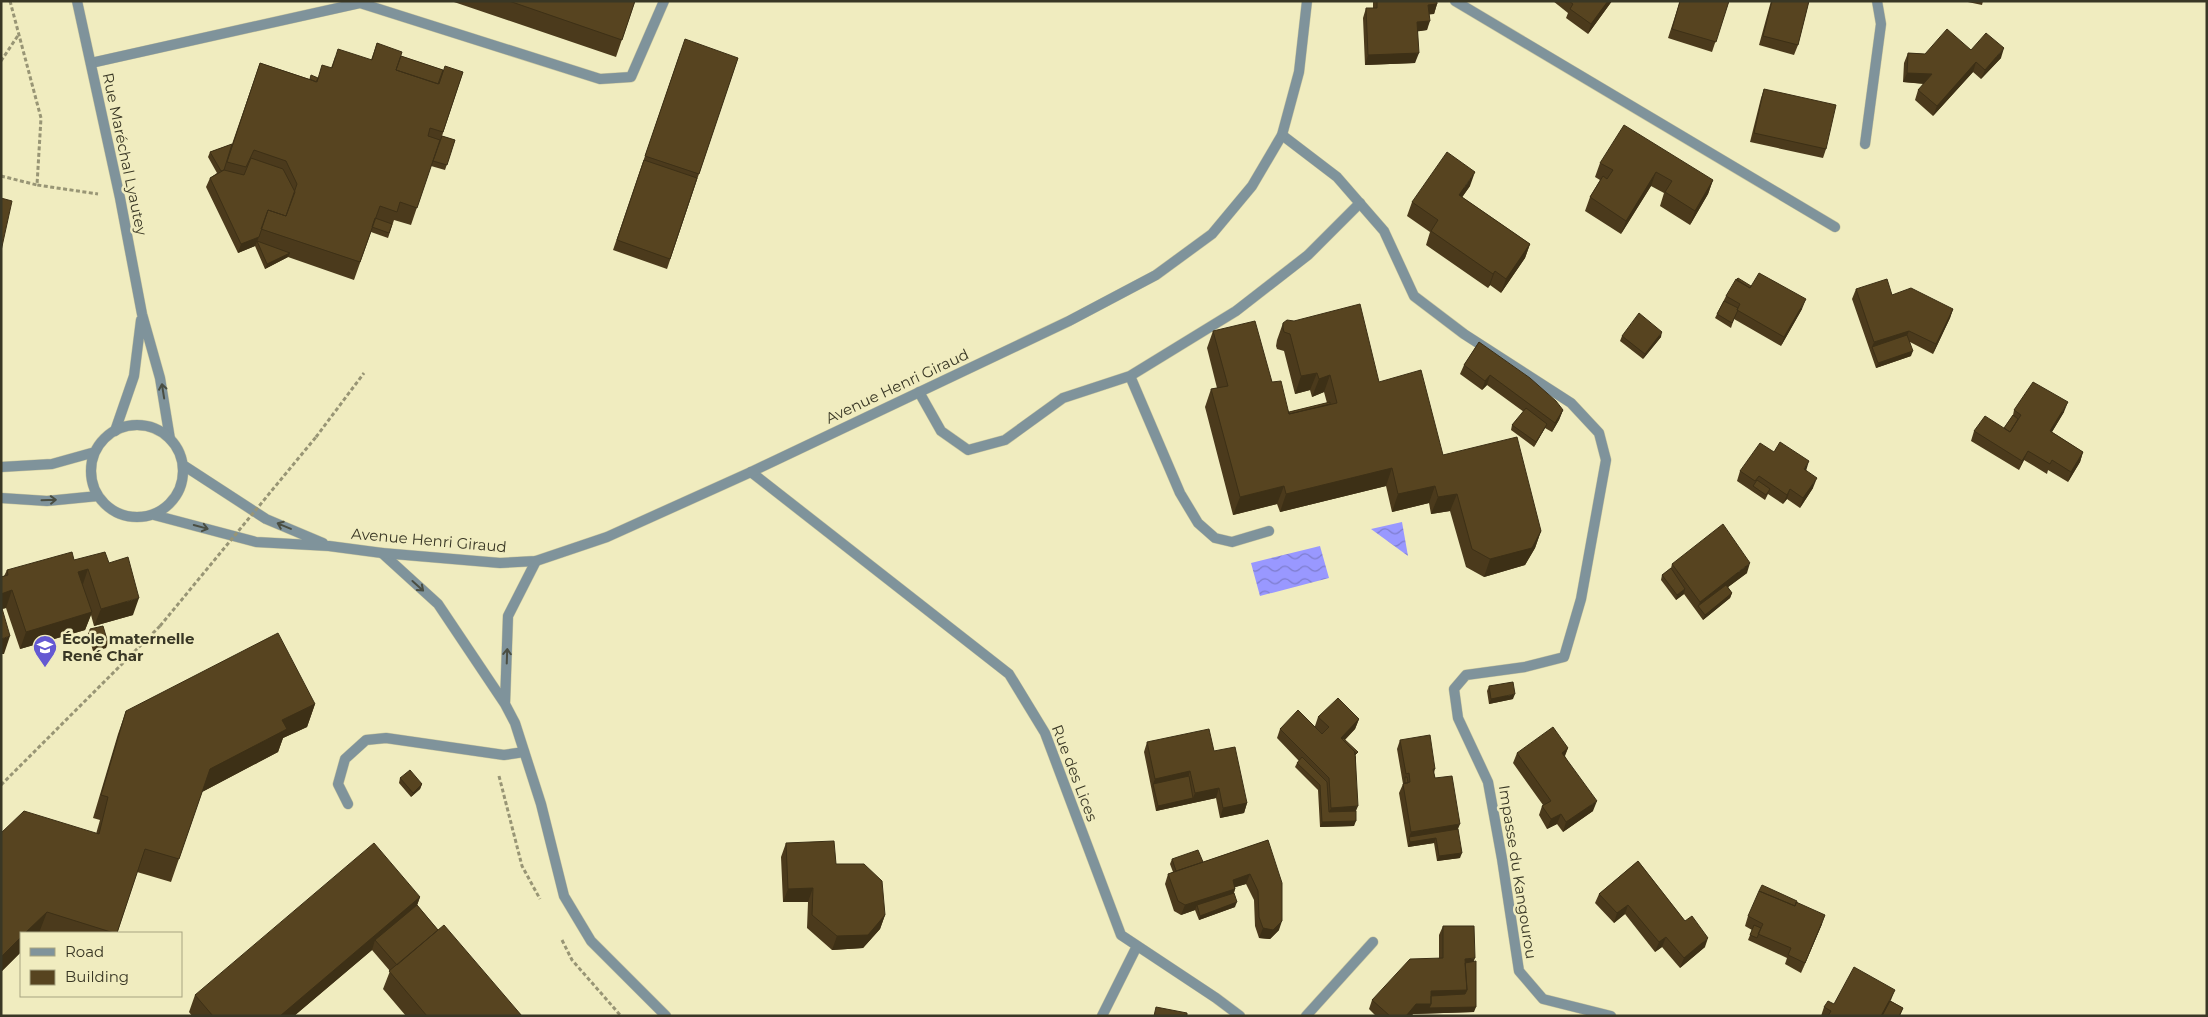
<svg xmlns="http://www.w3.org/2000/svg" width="2208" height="1017" font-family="Montserrat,sans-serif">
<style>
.water{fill:url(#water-waves)}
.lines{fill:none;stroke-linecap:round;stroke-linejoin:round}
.service-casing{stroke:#cbc8a0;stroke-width:11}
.minor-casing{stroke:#cbc8a0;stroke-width:11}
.tertiary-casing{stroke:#cbc8a0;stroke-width:11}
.path{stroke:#989575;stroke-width:3;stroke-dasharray:4 2.5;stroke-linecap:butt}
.service{stroke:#7f939b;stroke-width:10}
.minor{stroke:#7f939b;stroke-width:10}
.tertiary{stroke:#7f939b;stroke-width:10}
.path-bridge{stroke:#989575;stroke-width:3;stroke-dasharray:4 2.5;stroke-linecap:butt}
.wall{fill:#4b3a1c}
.shaded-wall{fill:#3d3016}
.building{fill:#574420;stroke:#3d3016}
.oneway{stroke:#4a4e42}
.labels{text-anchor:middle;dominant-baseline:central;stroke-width:5;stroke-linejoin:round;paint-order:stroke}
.street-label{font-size:15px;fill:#393725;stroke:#f0ecbf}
.poi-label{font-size:15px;font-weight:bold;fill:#393725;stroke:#f0ecbf;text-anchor:start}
</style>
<defs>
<pattern id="water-waves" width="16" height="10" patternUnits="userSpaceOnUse" patternTransform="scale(1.25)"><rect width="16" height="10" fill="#9998ff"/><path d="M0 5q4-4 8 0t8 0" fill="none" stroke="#7e7dce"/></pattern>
</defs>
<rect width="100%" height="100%" fill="#f0ecbf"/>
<path class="water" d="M1402 522 1408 556 1371 529Z
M1320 546 1329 578 1260 596 1251 563Z"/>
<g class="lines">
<g class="service-casing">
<path id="service" d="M91 63 360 3 600 79 631 77 664 1
M1130 376 1180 493 1198 523 1215 538 1232 542 1269 531
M919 392 941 431 968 450 1005 440 1063 398 1130 376 1236 311 1308 255 1360 203
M348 804 338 784 345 759 366 740 386 738 504 755 524 752"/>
</g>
<g class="minor-casing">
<path id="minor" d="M77 1 120 198 142 314 160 378 170 439
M1455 1 1835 227
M1282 135 1337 177 1384 231 1414 296 1464 334 1571 403 1599 433 1606 460 1581 599 1564 657 1525 667 1466 675 1454 689 1458 718 1488 782 1502 859 1519 971 1543 999 1611 1016
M1865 144 1881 24 1877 1
M115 431 134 376 141 320
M751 472 1009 674 1045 733 1121 935 1216 998 1240 1016
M382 553 438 604 505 704 515 723 541 804 564 896 591 941 666 1016
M505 704 508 616 536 561
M1102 1016 1137 946
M1306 1016 1373 942"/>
</g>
<g class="tertiary-casing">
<path id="tertiary" d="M91 471a46 46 0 1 1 92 0a46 46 0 1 1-92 0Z
M183 465 266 519 323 543
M1 467 52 464 95 452
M1 498 47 501 98 496
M154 515 256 542 329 546 382 553 500 563 536 561 607 537 751 472 1069 321 1156 275 1212 234 1252 186 1282 135 1299 72 1307 1"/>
</g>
<path class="path" d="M10 1 41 118 37 185 98 194
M1 61 19 34
M1 176 37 185
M316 437 364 373
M499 776 522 866 540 899
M1 785 160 626
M562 940 572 960 621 1016"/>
<use href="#service" class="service"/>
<use href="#minor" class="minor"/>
<use href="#tertiary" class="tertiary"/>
<path class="path-bridge" d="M160 626 316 437"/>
</g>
<path class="wall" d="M451 1H635L616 57Z
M1373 1H1437V4L1434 14H1429L1427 30 1418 31 1415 63 1365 65 1363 18 1366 8H1373Z
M1553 1H1612L1588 34 1566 18 1568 13Z
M1680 1H1729L1712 52 1668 38Z
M1771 1H1809L1798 45 1794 55 1759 45Z
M1963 1H1983L1982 5Z
M377 43 401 56 443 70 463 72 442 136 455 140 445 170 431 166 411 225 394 220 388 238 371 232 354 280 288 257 265 269 255 246 238 253 206 187 210 178 217 173 208 157 210 152 232 144 260 63 309 79 318 78 331 68 335 57 371 60Z
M1971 50 2001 58 1981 79 1973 72 1933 116 1915 100 1918 90 1924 84 1903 82 1904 63 1908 53 1925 54Z
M680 53 738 58 667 269 613 250Z
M1764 89 1826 149 1823 158 1750 142 1761 98Z
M1600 163 1713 180 1708 194 1690 225 1660 206 1664 193 1651 186 1621 234 1585 211 1590 197 1600 180 1595 177Z
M1470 186 1462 197 1530 244 1525 258 1501 293 1490 285 1488 288 1426 245 1430 232 1407 216 1412 202Z
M1751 286 1802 309 1781 346 1734 319 1731 328 1715 318 1726 296Z
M1856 289 1892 295 1953 309 1950 318 1933 354 1910 342 1911 356 1876 368 1852 299Z
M1283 323 1379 382 1443 455 1541 531 1535 548 1525 565 1484 577 1466 567 1450 511 1431 514 1429 503 1392 512 1386 486 1280 512 1277 504 1233 515 1205 407 1211 389 1217 388 1207 348 1213 331 1272 382 1289 412 1327 403 1324 392 1312 397 1310 390 1295 394 1284 351 1277 349 1276 346 1277 340Z
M1622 336 1661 337 1643 359 1620 341Z
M1479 342 1563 410 1559 420 1552 432 1545 428 1534 447 1511 430 1512 425 1524 412 1487 385 1482 390 1460 374 1464 365Z
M2014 410 2064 412 2052 432 2083 452 2080 462 2068 482 2048 470 2047 474 2024 460 2019 470 1971 441 1974 431 2004 428 2013 415Z
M1774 452 1806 470 1813 488 1800 508 1787 499 1783 504 1768 494 1765 500 1737 481 1740 471Z
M74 560 109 563 133 615 94 626 91 615 85 630 20 649 6 608 2 609 4 654H1V577L4 576 7 570Z
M1672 564 1747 573 1728 587 1732 593 1730 598 1703 620 1684 594 1676 600 1661 580 1662 575 1671 568Z
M90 629 106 648 93 651 88 634Z
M1489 686 1513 699 1489 704 1487 691Z
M315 704 307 727 283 738 278 752 202 792 171 882 137 872 117 933H21V952L1 972V833L96 834 100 820 93 818 118 734 126 711Z
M1318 717 1359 719 1355 729 1345 740 1356 757V811L1354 826 1320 827 1318 790 1295 767 1297 763 1299 761 1277 738 1280 729 1315 726Z
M1400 740 1435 769 1434 773 1435 778 1458 829 1460 858 1437 861 1434 843 1408 847 1399 793 1403 784 1397 749Z
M1147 742 1214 751 1247 803 1244 813 1220 818 1216 798 1156 811 1144 752Z
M1568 748 1565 756 1593 811 1563 832 1557 824 1547 829 1539 815 1542 806 1543 805 1513 763 1517 753Z
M400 778 422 784 420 789 411 797 399 783Z
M1268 840 1279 930 1270 939 1259 938 1255 926 1254 900 1246 884 1235 887V889L1234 893 1235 907 1199 920 1195 910 1181 915 1174 911 1165 884 1168 874 1173 872 1170 864 1172 859 1203 862Z
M786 843 836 864 885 915 880 929 863 948 832 950 807 928 808 902H783L781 857Z
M1638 861 1705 947 1680 968 1662 947 1655 952 1625 914 1614 923 1595 903 1599 894Z
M420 897 417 905 438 930 522 1016H406L383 989 390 971 372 950 294 1016H192L189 1012 195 995Z
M1797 902 1822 924 1801 973 1785 964 1787 958 1748 940 1752 930 1745 926 1748 916Z
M1443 926 1474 962V1012L1413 1014 1411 1016H1376L1369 1009 1372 1000 1439 958V935Z
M1891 1001 1903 1008 1900 1016H1821L1824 1007 1834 1004Z"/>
<path class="shaded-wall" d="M1608 1H1612L1588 34 1591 24Z
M1437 4 1434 14 1425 15 1428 5Z
M1430 21 1427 30 1414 32 1417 22Z
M2004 48 2001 58 1981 79 1985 70Z
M1419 53 1415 63 1365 65 1368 55Z
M1976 62 1973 72 1933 116 1937 106Z
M1907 73 1932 74 1928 84 1903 82Z
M1475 172 1470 186 1454 209 1459 195Z
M1656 172 1651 186 1621 234 1626 221Z
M1713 180 1708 194 1690 225 1695 211Z
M259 237 255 246 238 253 241 244Z
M1530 244 1525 258 1501 293 1506 279Z
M290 253 288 257 265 269 267 264Z
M1495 271 1490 285 1488 288 1493 274Z
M1806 299 1802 309 1781 346 1784 337Z
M1953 309 1950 318 1933 354 1936 344Z
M1909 331 1905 340 1872 347 1874 342Z
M1662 332 1661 337 1643 359 1645 354Z
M1913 351 1911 356 1876 368 1878 363Z
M1317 373 1310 390 1295 394 1301 376Z
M1330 375 1324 392 1312 397 1319 379Z
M1490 375 1487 385 1482 390 1485 381Z
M2068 402 2064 412 2047 440 2050 431Z
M1563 410 1559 420 1552 432 1555 423Z
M1547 424 1545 428 1534 447 1536 442Z
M2028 451 2024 460 2019 470 2022 461Z
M2083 452 2080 462 2068 482 2071 472Z
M1809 461 1806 471 1804 469Z
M1392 468 1386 486 1280 512 1286 494Z
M1817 478 1813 488 1800 508 1803 498Z
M1284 486 1277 504 1233 515 1240 497Z
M1435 486 1429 503 1392 512 1398 494Z
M1790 489 1787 499 1783 504 1787 495Z
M1457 494 1450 511 1431 514 1438 497Z
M1541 531 1535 548 1525 565 1484 577 1490 559Z
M1750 563 1747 573 1700 608 1698 606 1700 602Z
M88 569 82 587 78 572Z
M1685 589 1684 594 1676 600 1677 595Z
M12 590 6 608 1 609V594Z
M1732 593 1730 598 1703 620 1705 615Z
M139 598 133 615 94 626 101 609Z
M92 612 85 630 20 649 26 632Z
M10 636 4 654H1V639Z
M108 643 106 648 93 651 95 647Z
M1515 694 1513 699 1489 704 1491 699Z
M315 704 307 727 283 738 278 752 202 792 210 769 282 720Z
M1359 719 1355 729 1340 744 1341 738Z
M1568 748 1564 757 1562 753Z
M1190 771 1187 781 1153 784 1155 779Z
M422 784 420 789 411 797 413 793Z
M1219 788 1216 798 1156 811 1158 806 1193 798 1195 793Z
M1597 801 1593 811 1563 832 1566 822Z
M1247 803 1244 813 1220 818 1223 808Z
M1358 806 1354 816 1327 817 1331 808Z
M1561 814 1557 824 1547 829 1551 819Z
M1356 821 1354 826 1320 827 1322 822Z
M1460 824 1456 834 1409 837 1407 842 1411 832Z
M1436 838 1434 843 1408 847 1410 842Z
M1462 853 1460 858 1437 861 1439 856Z
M1250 874 1246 884 1229 889 1233 880Z
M813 888 808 902H783L788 889Z
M1235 889 1232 898 1197 905 1195 910 1181 915 1185 905Z
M420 897 414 914 375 940 372 950 294 1016H280Z
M1237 902 1235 907 1199 920 1200 916Z
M1628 905 1625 914 1614 923 1617 913Z
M47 912 39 933H25Z
M885 915 880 929 863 948 832 950 837 936Z
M1825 915 1822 924 1801 973 1805 963Z
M1282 921 1279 930 1270 939 1259 938 1263 928Z
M21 937V952L1 972V957Z
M1666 937 1662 947 1655 952 1659 942Z
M1708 938 1705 947 1680 968 1684 958Z
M1475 958 1471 968H1464L1465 959Z
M1467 990 1463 999 1429 1000 1431 991Z
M1895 990 1891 1000 1882 1016H1881Z
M1416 1004H1431L1476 1007 1474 1012 1413 1014 1411 1016H1406Z"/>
<path class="building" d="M509 1H635L622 40Z
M1377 1H1437V4L1428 5 1430 21 1417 22 1419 53 1368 55 1366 8H1377Z
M1569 1H1608L1591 24 1570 9 1573 4Z
M1680 1H1729L1716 42 1672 29Z
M1772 1H1809L1798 45 1763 36Z
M1947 29 1971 50 1986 33 2004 48 1985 70 1976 62 1937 106 1918 90 1932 74 1907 73 1908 53 1925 54Z
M685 39 738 58 699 174 645 156Z
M377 43 402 52 396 70 439 84 445 66 463 72 443 132 430 128 428 136 440 140 417 208 400 202 397 212 380 206 360 262 261 229 268 210 286 216 297 184 286 161 254 150 246 167 227 162 260 63 317 82 322 65 332 68 338 49 372 60Z
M401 56 443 70 438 84 396 70Z
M311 75 318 78 316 82 310 79Z
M1764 89 1836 105 1826 149 1754 133Z
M1624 125 1713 180 1695 211 1665 192 1672 181 1656 172 1626 221 1590 197 1603 176 1607 179 1613 170 1600 163Z
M442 136 455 140 447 165 433 161Z
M232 144 224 170 221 171 210 152Z
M1447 152 1475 172 1459 195 1530 244 1506 279 1495 271 1493 274 1431 231 1438 220 1412 202Z
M251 158 283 169 295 192 286 216 268 210 259 237 241 244 210 178 224 170 244 175Z
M644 160 697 178 670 259 617 240Z
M1 198 12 201 1 251Z
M375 218 392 224 389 233 372 227Z
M257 241 290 253 267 264Z
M1759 273 1806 299 1784 337 1737 310 1740 304 1726 296 1736 279 1750 288Z
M1738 278 1751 286 1750 288 1736 280Z
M1887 279 1892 295 1911 288 1953 309 1936 344 1909 331 1874 342 1856 289Z
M1724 301 1738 308 1737 310H1738L1732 323 1717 314Z
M1360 304 1379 382 1421 370 1443 455 1517 437 1541 531 1532 548 1490 559 1472 549 1457 494 1438 497 1435 486 1398 494 1392 468 1286 494 1284 486 1240 497 1211 389 1228 386 1213 331 1255 321 1272 382 1281 381 1289 414 1337 403 1330 375 1319 379 1317 373 1301 376 1290 334 1284 332 1283 328V323L1287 320 1294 321Z
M1639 313 1662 332 1645 354 1622 336Z
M1907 335 1913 351 1878 363 1872 347Z
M1479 342 1530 378 1556 401 1563 410 1555 423 1490 375 1485 381 1464 365Z
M2033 382 2068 402 2050 431 2083 452 2071 472 2052 460 2050 464 2028 451 2022 461 1974 431 1985 416 2010 432 2021 415 2014 410Z
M1330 402V404L1289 414V412Z
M1526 408 1547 424 1536 442 1512 425Z
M2013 415 2018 419 2010 432 2004 428Z
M1780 442 1809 461 1804 469 1817 478 1803 498 1790 489 1787 495 1759 476 1755 481 1740 471 1760 443 1774 452Z
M1757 480 1770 489 1766 495 1753 486Z
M1723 524 1750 563 1700 602 1672 564Z
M72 552 74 560 105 552 109 563 128 557 139 598 101 609 88 569 78 572 92 612 26 632 12 590 1 594V577L8 575 7 570Z
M1671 568 1685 589 1677 595 1662 575Z
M1726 585 1732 593 1705 615 1698 606Z
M1 605 10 636 1 639Z
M103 626 108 643 95 647 90 629Z
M278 633 315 704 282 720 287 729 210 769 179 859 145 849 117 933H114L47 912 25 933H21V937L1 957V833L24 811 99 834 108 797 101 795 126 711Z
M1513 682 1515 694 1491 699 1489 686Z
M1338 698 1359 719 1341 738 1355 752 1358 806 1331 808 1329 778 1280 729 1298 710 1322 734 1329 727 1318 717Z
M1553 727 1568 748 1562 753 1597 801 1566 822 1561 814 1551 819 1542 806 1551 801 1517 753Z
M1209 729 1214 751 1235 747 1247 803 1223 808 1219 788 1195 793 1190 771 1155 779 1147 742Z
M1430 735 1435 769H1433L1435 778 1452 776 1460 824 1411 832 1403 784 1410 782 1409 773 1406 774 1400 740Z
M1343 738 1358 752 1355 755V752L1342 739Z
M1302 757 1327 782 1329 812 1356 811V821L1322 822 1320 785 1297 763Z
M410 770 422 784 413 793 400 778Z
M1189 776 1193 798 1158 806 1153 784Z
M1405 777H1407L1408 783H1405Z
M1458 829 1462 853 1439 856 1436 838 1410 842 1409 837Z
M1268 840 1282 883V921L1273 930 1263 928 1259 917 1258 891 1250 874 1233 880 1235 889 1185 905 1178 901 1168 874Z
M834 841 836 864H864L882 881 885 915 868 935 837 936 812 915 813 888 788 889 786 843Z
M374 843 420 897 280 1016H213L195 995Z
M1198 850 1203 862 1176 871 1172 859Z
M1638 861 1685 921 1692 916 1708 938 1684 958 1666 937 1659 942 1628 905 1617 913 1599 894Z
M1762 885 1797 901 1795 906 1759 891Z
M1759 891 1795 906 1796 902 1825 915 1805 963 1788 955 1791 948 1758 934 1763 924 1748 916Z
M1234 893 1237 902 1200 916 1197 905Z
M417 905 438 930 397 965 375 940Z
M444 925 522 1016H427L389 971Z
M1754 925 1761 928 1757 938 1750 935Z
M1443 926H1474L1475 958 1465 959 1467 990 1431 991V1004H1416L1406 1016H1390L1372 1000 1410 959 1443 958Z
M1476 961V1007L1429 1008 1431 1004V996L1465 994 1467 990 1465 963Z
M1854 967 1895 990 1881 1016H1828L1831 1011 1824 1007 1828 1001 1834 1004Z
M1890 1001 1903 1008 1899 1016H1882Z
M1156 1007 1187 1013V1016H1154Z"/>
<defs><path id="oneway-shaft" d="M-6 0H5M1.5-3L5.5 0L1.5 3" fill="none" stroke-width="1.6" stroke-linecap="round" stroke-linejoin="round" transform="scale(1.25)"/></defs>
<g class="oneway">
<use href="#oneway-shaft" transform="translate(163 391) rotate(-99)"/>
<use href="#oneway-shaft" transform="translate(49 500) rotate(-2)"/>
<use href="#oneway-shaft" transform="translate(284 526) rotate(-157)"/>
<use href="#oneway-shaft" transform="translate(201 527) rotate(15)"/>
<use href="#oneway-shaft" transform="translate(418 586) rotate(42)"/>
<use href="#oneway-shaft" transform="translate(507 656) rotate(-88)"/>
</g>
<defs>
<g id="school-pin" transform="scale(1.25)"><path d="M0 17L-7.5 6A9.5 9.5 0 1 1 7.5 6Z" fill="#6459d2" stroke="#f0ecbf"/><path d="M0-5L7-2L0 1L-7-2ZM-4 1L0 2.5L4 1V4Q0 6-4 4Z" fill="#fff"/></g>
</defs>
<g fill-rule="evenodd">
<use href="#school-pin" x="45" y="647"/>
</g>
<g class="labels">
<g class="street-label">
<text transform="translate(125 154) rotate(78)">Rue Maréchal Lyautey</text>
<text transform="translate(897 386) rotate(-25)">Avenue Henri Giraud</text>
<text transform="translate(429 540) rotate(5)">Avenue Henri Giraud</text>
<text transform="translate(1075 773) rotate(69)">Rue des Lices</text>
<text transform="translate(1518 872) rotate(81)">Impasse du Kangourou</text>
</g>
<g class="poi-label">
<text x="62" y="638">École maternelle<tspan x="62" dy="17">René Char</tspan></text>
</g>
</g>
<rect width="2208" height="1017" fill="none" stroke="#393725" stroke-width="5"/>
<rect x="20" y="932" width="162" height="65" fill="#f0ecbf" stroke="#a7a481"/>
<rect x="30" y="948" width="25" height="8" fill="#7f939b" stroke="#a7a481"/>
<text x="65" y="957" font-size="15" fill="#393725">Road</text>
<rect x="30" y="970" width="25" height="15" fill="#574420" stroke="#a7a481"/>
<text x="65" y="982" font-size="15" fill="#393725">Building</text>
</svg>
